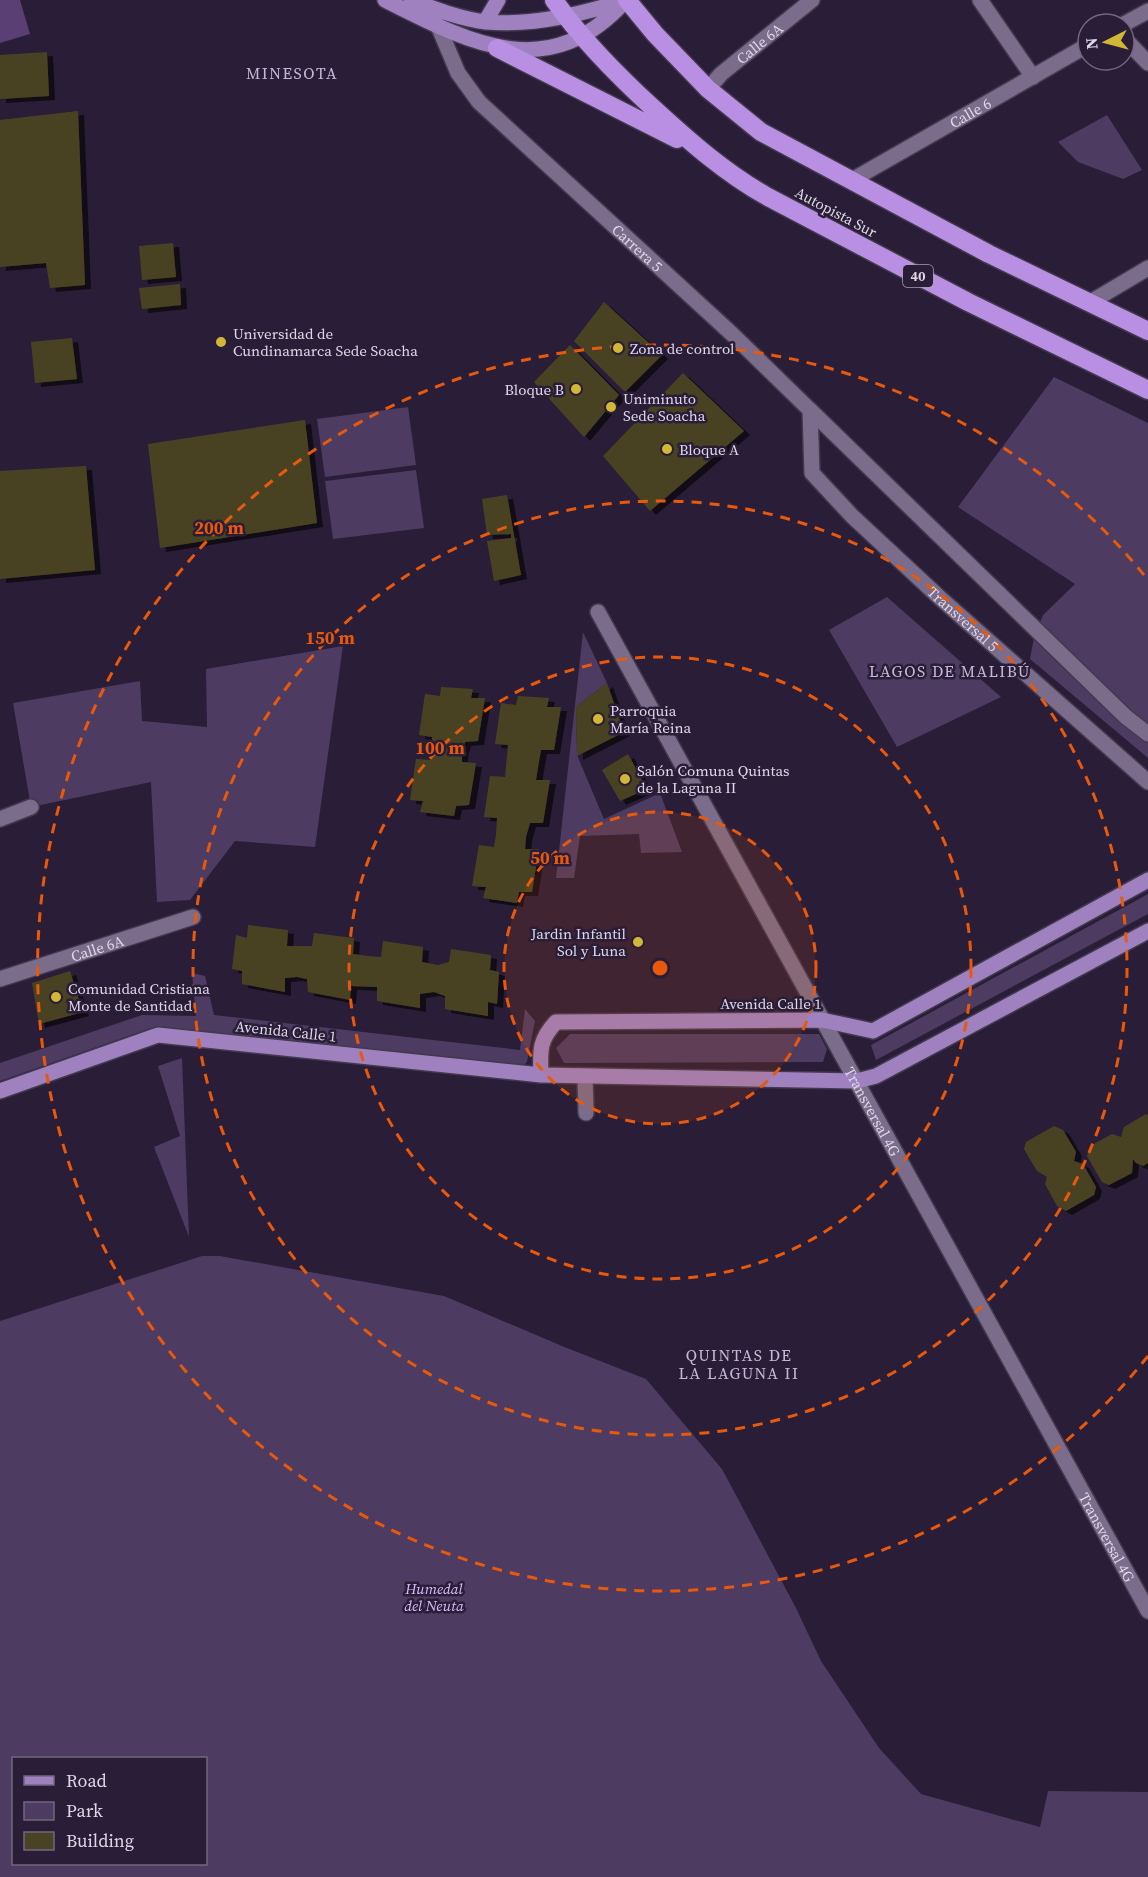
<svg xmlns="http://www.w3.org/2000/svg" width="1148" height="1877" font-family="'Source Serif 4',serif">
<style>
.green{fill:#4d3b61;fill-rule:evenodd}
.forest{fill:#593f74}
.building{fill:#4a4323;filter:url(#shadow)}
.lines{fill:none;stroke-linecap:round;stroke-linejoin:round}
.minor-casing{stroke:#43394e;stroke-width:18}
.major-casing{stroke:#43394e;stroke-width:18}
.highway-casing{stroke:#43394e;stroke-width:21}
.minor{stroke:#7a6c8a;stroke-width:15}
.major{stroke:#9f81bf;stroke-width:15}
.highway{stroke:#b88fe3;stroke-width:18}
.ring{fill:none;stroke:#e8590c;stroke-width:3;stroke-dasharray:10 8}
.poi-dot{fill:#d2b736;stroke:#2a1d37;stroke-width:2}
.labels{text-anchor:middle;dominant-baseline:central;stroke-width:5;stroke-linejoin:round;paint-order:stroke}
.shield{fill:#2a1d37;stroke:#a89fb3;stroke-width:1.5}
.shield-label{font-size:14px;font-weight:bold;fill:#ded7e8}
.street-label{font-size:15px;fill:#ded7e8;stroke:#2a1d37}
.poi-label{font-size:15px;fill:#ded7e8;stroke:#2a1d37;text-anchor:start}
.park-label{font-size:15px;font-style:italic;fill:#dabbfd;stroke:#2a1d37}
.neighbourhood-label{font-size:16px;letter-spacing:1.5px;fill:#c6b7d8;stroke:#2a1d37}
.centre{fill:#e8590c;stroke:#2a1d37;stroke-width:3}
.ring-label{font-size:18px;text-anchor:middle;font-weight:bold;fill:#e8590c;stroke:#2a1d37;stroke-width:5;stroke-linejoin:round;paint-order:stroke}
</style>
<defs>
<filter id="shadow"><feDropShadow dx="6" dy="4" stdDeviation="0" flood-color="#0009"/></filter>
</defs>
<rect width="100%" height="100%" fill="#2a1d37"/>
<path class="green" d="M1107 115 1142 170 1123 179 1078 162 1058 142Z
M1054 377 1148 423V758L1030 659 1034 637 1043 615 1075 584 958 507Z
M408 407 416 465 325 477 317 419Z
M416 470 424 528 333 539 325 481Z
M887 597 1001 697 897 747 829 630Z
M583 632 607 683 576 707 577 755 604 819 660 793 682 852 641 853 639 834 580 836 574 878H556Z
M343 646 315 847 235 841 190 900 157 902 151 782 31 807 13 703 140 681 142 721 207 727 206 669Z
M1148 894V914L876 1060 871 1045Z
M192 973 205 976 214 1015 520 1050 525 1009 535 1021 527 1062 522 1067 151 1028 0 1081V1063L142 1015 196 1016Z
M570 1034H819L827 1049 823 1062 564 1063 556 1048Z
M182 1058 189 1237 154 1147 180 1136 158 1066Z
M202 1256H220L444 1296 562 1346 646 1379 722 1469 796 1608 821 1661 879 1748 921 1794 1040 1827 1048 1791 1148 1792V1877H0V1321ZM14 1758H206V1864H14Z"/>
<path class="forest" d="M0 0H20L30 34 0 43Z"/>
<path class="building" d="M47 52 49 96 0 99V55Z
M78 111 85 285 50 288 46 263 0 267V120Z
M173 243 176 277 142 280 139 246Z
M180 284 181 305 142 309 139 288Z
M604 302 662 355 625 392 574 341Z
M72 338 77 379 35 383 31 342Z
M570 345 619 395 584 437 534 382Z
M683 373 744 431 650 511 603 456Z
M305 420 317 523 160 548 148 444Z
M86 466 95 570 0 579V471Z
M507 495 521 575 494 581 487 541 511 538V534L487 535 482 499Z
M607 683 624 732 577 756 576 707Z
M441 687 473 689 471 698H485L478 741 465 742 462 753V762L476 763 469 805 456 806 454 816 420 812 423 801 410 800 416 759 431 760 432 737 419 735 425 694 440 696Z
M518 696 549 698 547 707H561L554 750H541L538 767 536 780H550L543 823H530L526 837 525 849H539L532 892H519L517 903 483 898 486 887 472 886 479 845 494 847 496 835 497 818 484 817 490 776 505 777 508 745 495 744 501 703 516 705Z
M628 754 647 789 620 801 602 770Z
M248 925 288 930 287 946H312L314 933 354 938 353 954 368 956 381 957 383 941 423 947 422 962 438 965 449 962 451 949 491 955 490 970 499 972 497 1004 488 1002V1016L445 1009V996L434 992 420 994V1008L377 1001V987L351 986 350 1000 308 992 307 979 297 977 285 978V992L242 984V971L232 969 236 935 247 938Z
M70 971 83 1012 39 1024 32 983Z
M1146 1114 1148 1115V1163L1143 1166 1136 1163 1133 1159 1132 1173 1109 1185 1102 1182 1087 1156 1090 1146 1112 1134 1121 1137 1124 1127Z
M1054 1126 1063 1130 1076 1152 1074 1161 1083 1164 1096 1187 1094 1195 1066 1211 1057 1206 1045 1184 1047 1177 1037 1171 1024 1149 1026 1142Z"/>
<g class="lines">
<g class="minor-casing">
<g id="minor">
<path d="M980 0 1033 77"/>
<path d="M1124 24 1148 11"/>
<path id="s1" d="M439 28 458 73 479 102 732 334 810 410 812 473 852 516 939 597 1148 782"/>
<path d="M1124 38 1148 63"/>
<path id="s2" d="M708 89 721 74 812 0"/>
<path id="s3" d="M852 180 1088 45"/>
<path d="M1089 303 1148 268"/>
<path d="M810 410 1126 717 1148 734"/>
<path id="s4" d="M598 612 1148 1611"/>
<path d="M0 819 31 807"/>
<path id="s5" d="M0 979 193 917"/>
<path d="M585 1076 586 1113"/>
</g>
</g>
<g class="major-casing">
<path id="major" d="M385 0C470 43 549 86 626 0
M411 0C435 9 460 19 486 22 532 26 583 14 626 0
M485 22 498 0
M541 1075C540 1051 539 1040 556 1022L822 1020 873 1031 1148 880
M0 1091 158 1035 541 1075 857 1081 876 1076 1148 931"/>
</g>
<g class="highway-casing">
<path id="highway" d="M554 0C582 40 617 75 653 108 689 141 725 173 768 197L968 302 1148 390
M627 0 655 34 708 89 761 132 989 254 1148 331
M497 48 677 139"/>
</g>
<use href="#minor" class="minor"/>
<use href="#major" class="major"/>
<use href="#highway" class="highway"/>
</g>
<circle cx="660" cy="968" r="156" fill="#e8590c" fill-opacity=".12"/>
<g class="ring">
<circle cx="660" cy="968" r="156"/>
<circle cx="660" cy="968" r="311"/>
<circle cx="660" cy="968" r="467"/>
<path d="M1148 1356A623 623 0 1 1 1148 580"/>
</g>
<g class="poi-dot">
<circle cx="221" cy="342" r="6"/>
<circle cx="618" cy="348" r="6"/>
<circle cx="576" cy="389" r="6"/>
<circle cx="611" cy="407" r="6"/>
<circle cx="667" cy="449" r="6"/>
<circle cx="598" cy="719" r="6"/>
<circle cx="625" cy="779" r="6"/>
<circle cx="638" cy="942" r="6"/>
<circle cx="56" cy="997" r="6"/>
</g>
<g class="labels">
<rect class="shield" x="903" y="265" width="30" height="22" rx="4.5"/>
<g class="shield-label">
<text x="918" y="276">40</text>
</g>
<g class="street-label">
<text stroke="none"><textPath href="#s2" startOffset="69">Calle 6A</textPath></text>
<text stroke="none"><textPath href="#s3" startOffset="136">Calle 6</textPath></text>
<text transform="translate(836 212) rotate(28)">Autopista Sur</text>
<text stroke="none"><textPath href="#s1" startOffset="300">Carrera 5</textPath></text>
<text stroke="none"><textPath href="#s1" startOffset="810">Transversal 5</textPath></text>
<text stroke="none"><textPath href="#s5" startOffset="102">Calle 6A</textPath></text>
<text x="771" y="1003">Avenida Calle 1</text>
<text transform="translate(286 1031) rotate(6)">Avenida Calle 1</text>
<text stroke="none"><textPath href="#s4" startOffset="570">Transversal 4G</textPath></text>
<text stroke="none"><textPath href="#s4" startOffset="1056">Transversal 4G</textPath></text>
</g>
<g class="poi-label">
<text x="233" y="333">Universidad de<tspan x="233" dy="17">Cundinamarca Sede Soacha</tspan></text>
<text x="630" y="348">Zona de control</text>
<text x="564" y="389" text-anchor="end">Bloque B</text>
<text x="623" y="398">Uniminuto<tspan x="623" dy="17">Sede Soacha</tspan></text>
<text x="679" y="449">Bloque A</text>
<text x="610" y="710">Parroquia<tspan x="610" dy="17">María Reina</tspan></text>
<text x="637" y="770">Salón Comuna Quintas<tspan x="637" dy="17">de la Laguna II</tspan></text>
<text x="626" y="933" text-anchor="end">Jardin Infantil<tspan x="626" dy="17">Sol y Luna</tspan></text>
<text x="68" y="988">Comunidad Cristiana<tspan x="68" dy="17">Monte de Santidad</tspan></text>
</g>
<g class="park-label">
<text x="434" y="1588">Humedal<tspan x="434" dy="17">del Neuta</tspan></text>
</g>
<g class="neighbourhood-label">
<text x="292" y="73">MINESOTA</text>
<text x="950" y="671">LAGOS DE MALIBÚ</text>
<text x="739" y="1355">QUINTAS DE<tspan x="739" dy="18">LA LAGUNA II</tspan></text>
</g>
</g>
<circle cx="660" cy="968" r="9" class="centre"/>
<g class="ring-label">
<text x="219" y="534">200 m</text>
<text x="330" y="644">150 m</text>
<text x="440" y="754">100 m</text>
<text x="550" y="864">50 m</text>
</g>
<rect x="12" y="1757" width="195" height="108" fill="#2a1d37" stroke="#72677e" stroke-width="1.5"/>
<rect x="24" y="1776" width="30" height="9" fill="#9f81bf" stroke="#72677e" stroke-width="1.5"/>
<text x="66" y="1787" font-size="18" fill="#ded7e8">Road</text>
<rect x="24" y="1802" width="30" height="18" fill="#4d3b61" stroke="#72677e" stroke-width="1.5"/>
<text x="66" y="1817" font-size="18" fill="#ded7e8">Park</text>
<rect x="24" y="1832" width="30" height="18" fill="#4a4323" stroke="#72677e" stroke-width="1.5"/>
<text x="66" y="1847" font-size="18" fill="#ded7e8">Building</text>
<g transform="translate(1106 42) rotate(264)"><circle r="28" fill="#2a1d37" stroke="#72677e" stroke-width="1.5"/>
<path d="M0-4.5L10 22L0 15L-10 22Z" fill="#d2b736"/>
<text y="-9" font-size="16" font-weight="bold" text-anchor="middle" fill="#ded7e8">N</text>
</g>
</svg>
